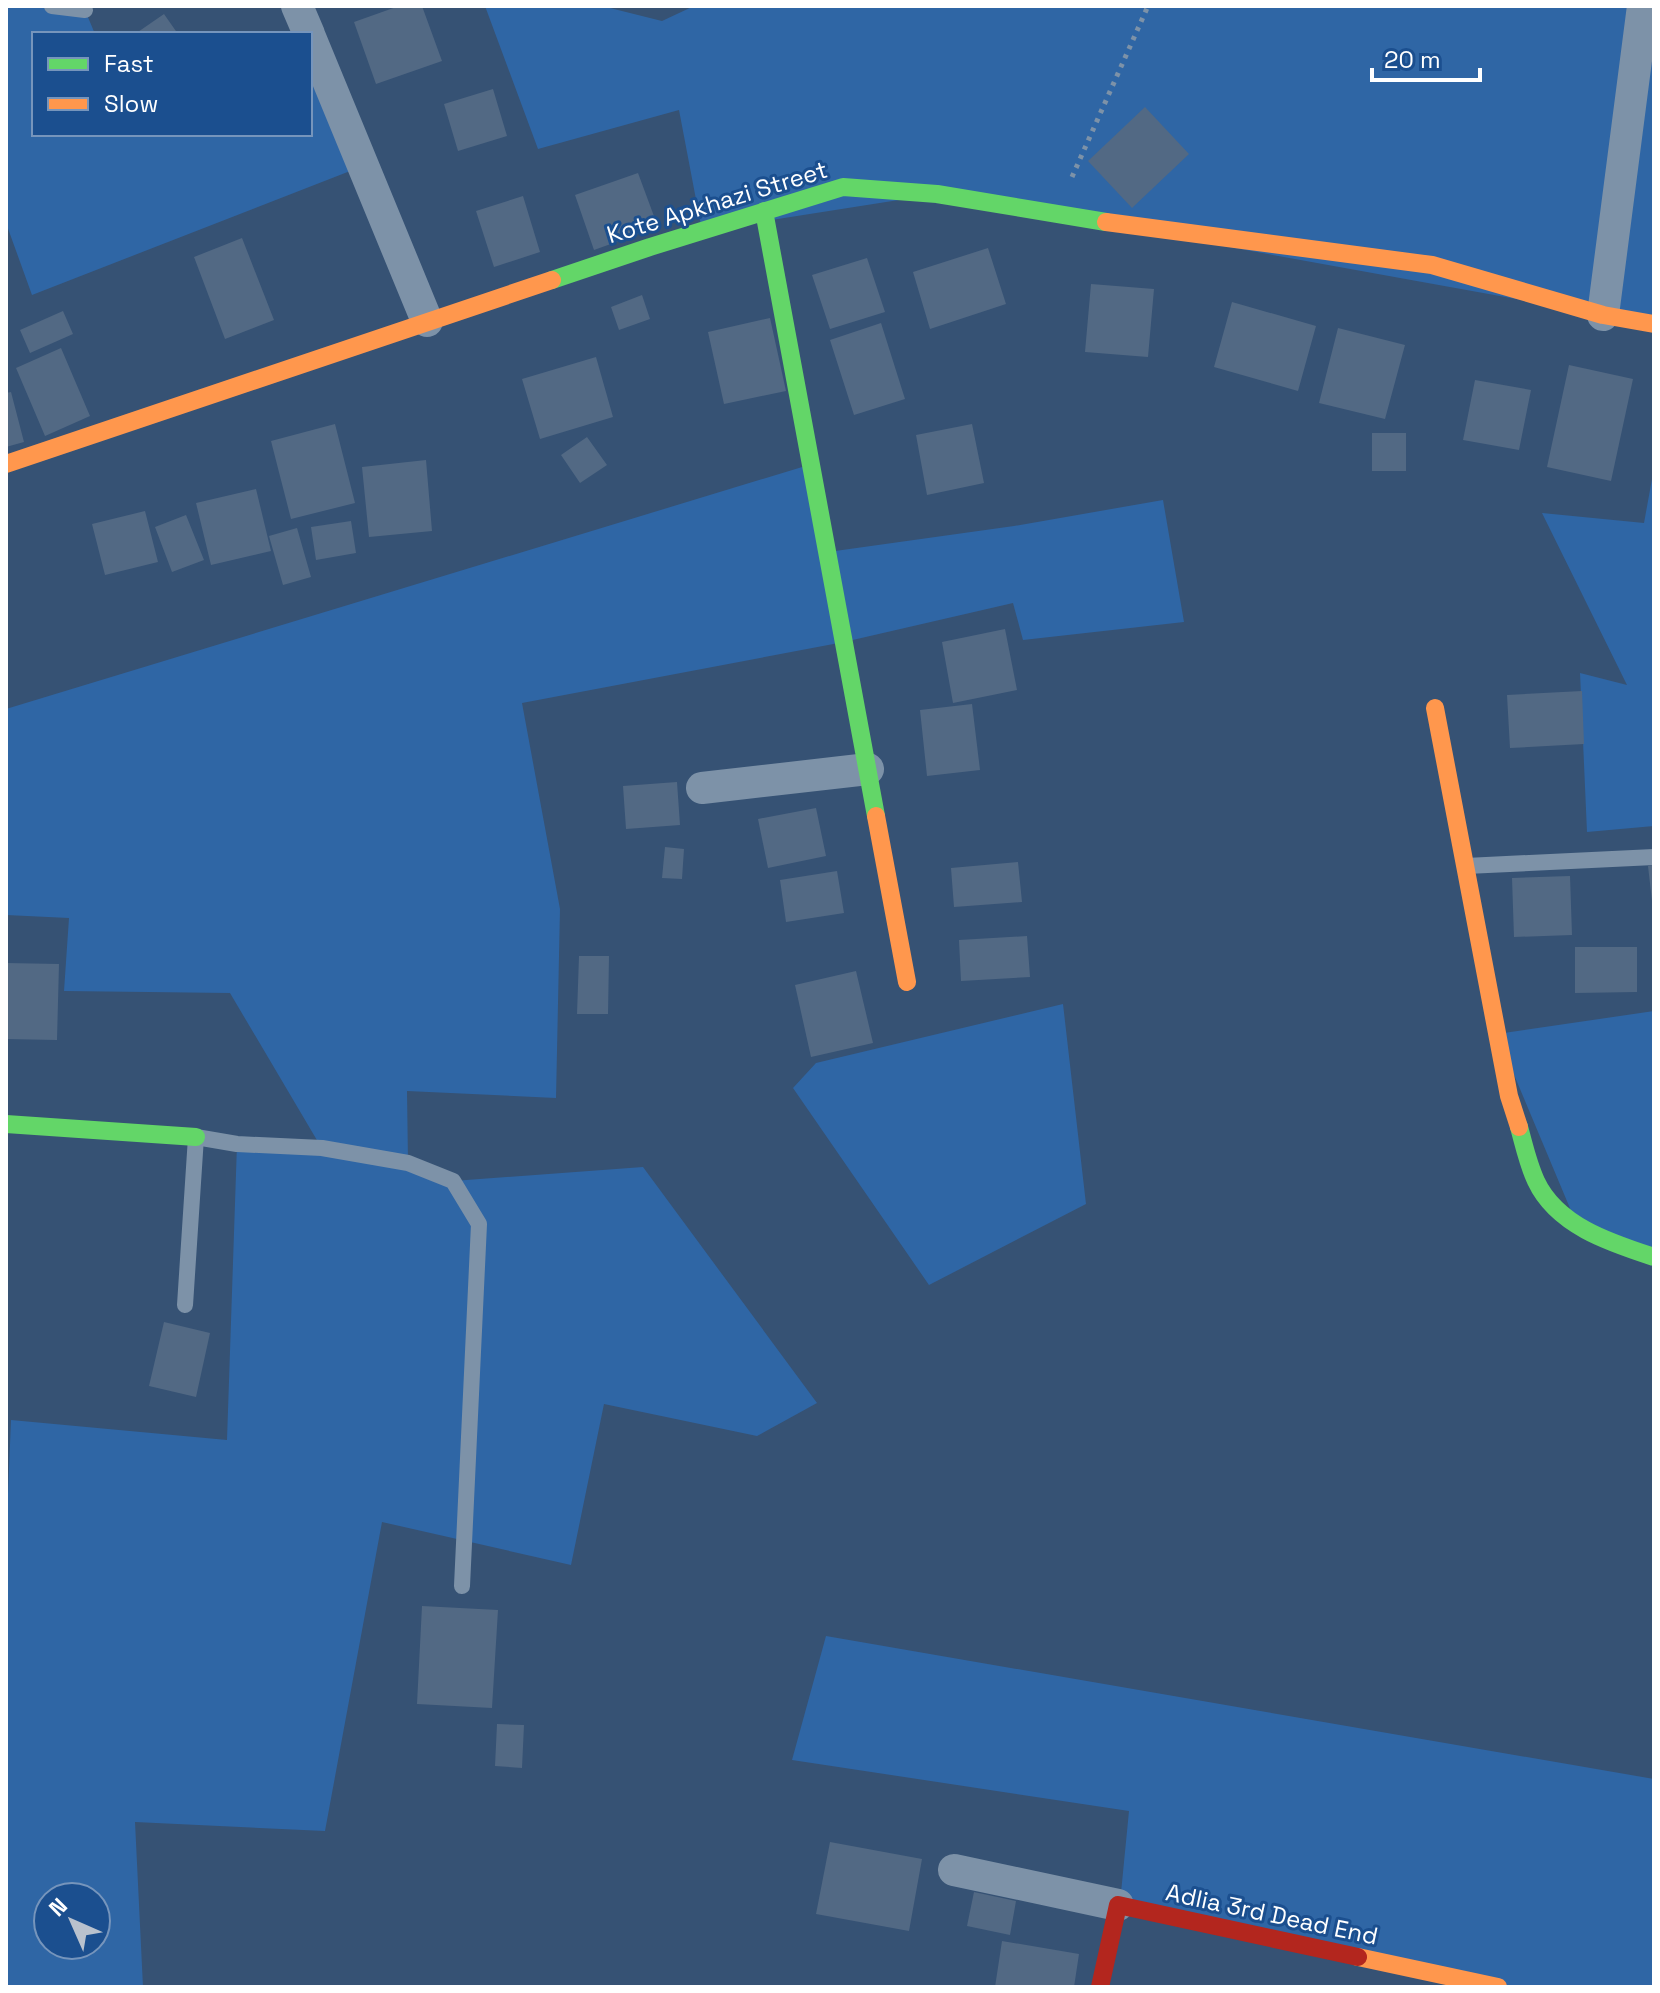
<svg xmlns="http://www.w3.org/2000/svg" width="1660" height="1993" font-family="'Space Grotesk',sans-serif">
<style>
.green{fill:#2f66a5;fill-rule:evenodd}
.building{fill:#526984}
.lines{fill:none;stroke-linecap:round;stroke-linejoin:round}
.path{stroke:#7d92a8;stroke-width:5;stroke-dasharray:4 6;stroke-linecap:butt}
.lane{stroke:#7d92a8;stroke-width:16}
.street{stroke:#7d92a8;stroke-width:32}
.fast{stroke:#63d668;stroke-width:18}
.slow{stroke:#ff974d;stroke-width:18}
.jam{stroke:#b3261e;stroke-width:18}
.labels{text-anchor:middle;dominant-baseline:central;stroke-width:6;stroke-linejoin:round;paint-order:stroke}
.street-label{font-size:24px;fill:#fff;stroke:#1b4f8f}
</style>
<rect width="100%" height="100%" fill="#365274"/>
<path class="green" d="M6 6H52L85 10 95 34H34V134H135L137 136 142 134H310V76L363 166 32 295 6 223Z
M485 6H602L662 21 694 6H1643L1654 29V324L937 194 702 231 679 110 538 149Z
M812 464 828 552 1014 526 1163 500 1184 622 1023 640 1013 603 844 642 522 703 560 909 556 1098 407 1091 408 1162 453 1181 643 1167 817 1403 757 1436 604 1404 571 1565 382 1522 325 1831 135 1822 143 1987H6V1543L11 1420 227 1440 237 1144 321 1147 230 993 64 991 69 918 6 915V709ZM48 1897H96V1945H48Z
M1654 468V826L1587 832 1580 673 1627 685 1542 513 1644 523Z
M1063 1004 1086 1204 929 1285 793 1088 816 1063Z
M1654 1011V1257L1577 1225 1497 1034Z
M826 1636 1654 1779V1987H1495L1120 1903 1129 1811 792 1760Z"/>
<path class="building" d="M399 6H422L442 61 376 84 354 22Z
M164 14 178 34H135Z
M493 89 507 136 458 151 444 104Z
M1145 107 1189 154 1132 208 1088 161Z
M638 173 658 227 594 250 575 195Z
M523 196 540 252 494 267 476 211Z
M242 238 274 320 225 339 194 257Z
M988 248 1006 304 930 329 913 272Z
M867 258 885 312 830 329 812 275Z
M1091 284 1154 289 1148 357 1085 352Z
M642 295 650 319 619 330 611 307Z
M1232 302 1316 326 1298 391 1214 367Z
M63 311 73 334 30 353 20 330Z
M770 318 786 391 724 404 708 332Z
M881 323 905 399 854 415 830 340Z
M1338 328 1405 345 1385 419 1319 403Z
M61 348 90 416 45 436 16 368Z
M596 357 613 417 540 439 522 379Z
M1569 365 1633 379 1611 481 1547 467Z
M1475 380 1531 390 1519 450 1463 440Z
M11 392 24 442 6 447V393Z
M335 424 355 503 291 519 271 441Z
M972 424 984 483 927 495 916 435Z
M1372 433H1406V471H1372Z
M587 437 607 465 580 483 561 455Z
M426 460 432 531 369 537 362 467Z
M256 489 271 551 211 565 196 503Z
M145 511 158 562 105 575 92 524Z
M186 515 204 560 172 572 155 527Z
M351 521 356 553 316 560 311 527Z
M297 528 311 577 283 585 269 536Z
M1005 629 1017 690 953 703 942 642Z
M1582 691 1584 744 1510 748 1507 695Z
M972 704 980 770 927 776 920 710Z
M677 782 680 825 626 829 623 786Z
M816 808 826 856 768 868 758 819Z
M665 847 684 849 682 879 662 878Z
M1018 862 1022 902 954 907 951 868Z
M1654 865V901H1652L1648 866Z
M837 871 844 913 786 922 780 880Z
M1570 876 1572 935 1514 937 1512 878Z
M1027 936 1030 977 961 981 959 940Z
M1575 947H1637V992L1575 993Z
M579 956H609L608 1014H577Z
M6 963 59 964 57 1040 6 1039Z
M856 971 873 1043 811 1057 795 985Z
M164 1322 210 1333 196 1397 149 1386Z
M422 1606 498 1610 492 1708 417 1704Z
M497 1724 524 1725 522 1768 495 1766Z
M830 1842 922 1859 909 1931 816 1914Z
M974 1892 1016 1901 1010 1935 967 1926Z
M1002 1941 1079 1954 1074 1987H995Z"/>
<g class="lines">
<path class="path" d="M1072 177 1148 6"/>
<path class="lane" d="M52 6 85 10
M1466 866 1654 857
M185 1305 196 1137 237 1144 322 1148 408 1163 453 1181 479 1224 462 1586"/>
<path class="street" d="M297 6 309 34
M310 37 427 321
M1603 315 1643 6
M702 788 868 769
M954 1870 1118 1905"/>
<path class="fast" d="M764 211 876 816
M552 280 650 247 843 187 937 194 1106 222
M6 1124 196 1137
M1519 1127C1524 1145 1528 1164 1536 1181 1557 1226 1611 1243 1654 1257"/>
<path class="slow" d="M1106 222 1432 265 1603 315 1654 324
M6 464 552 280
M1435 708 1509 1096 1519 1127
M876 816 907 982
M1358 1957 1498 1987"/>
<path class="jam" d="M1100 1987 1118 1905 1358 1957"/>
</g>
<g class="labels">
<g class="street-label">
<text transform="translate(717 202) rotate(-17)">Kote Apkhazi Street</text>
<text transform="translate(1272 1914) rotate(12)">Adlia 3rd Dead End</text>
</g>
</g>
<rect width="1660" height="1993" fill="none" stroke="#ffffff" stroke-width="16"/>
<rect x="32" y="32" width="280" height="104" fill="#1b4f8f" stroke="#7695bc" stroke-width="2"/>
<rect x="48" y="58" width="40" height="12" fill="#63d668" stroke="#7695bc" stroke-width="2"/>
<text x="104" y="72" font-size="24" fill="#ffffff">Fast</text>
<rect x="48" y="98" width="40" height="12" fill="#ff974d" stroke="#7695bc" stroke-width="2"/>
<text x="104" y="112" font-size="24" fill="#ffffff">Slow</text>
<g transform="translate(72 1921) rotate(315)"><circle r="38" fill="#1b4f8f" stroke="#7695bc" stroke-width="2"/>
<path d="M0-6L14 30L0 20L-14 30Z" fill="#b9c2ce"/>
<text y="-12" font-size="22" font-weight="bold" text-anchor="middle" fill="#ffffff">N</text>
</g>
<path d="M1372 68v12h108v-12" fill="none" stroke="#ffffff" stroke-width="4"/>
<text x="1384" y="68" font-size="24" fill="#ffffff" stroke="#1b4f8f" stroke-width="6" paint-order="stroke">20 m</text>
</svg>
